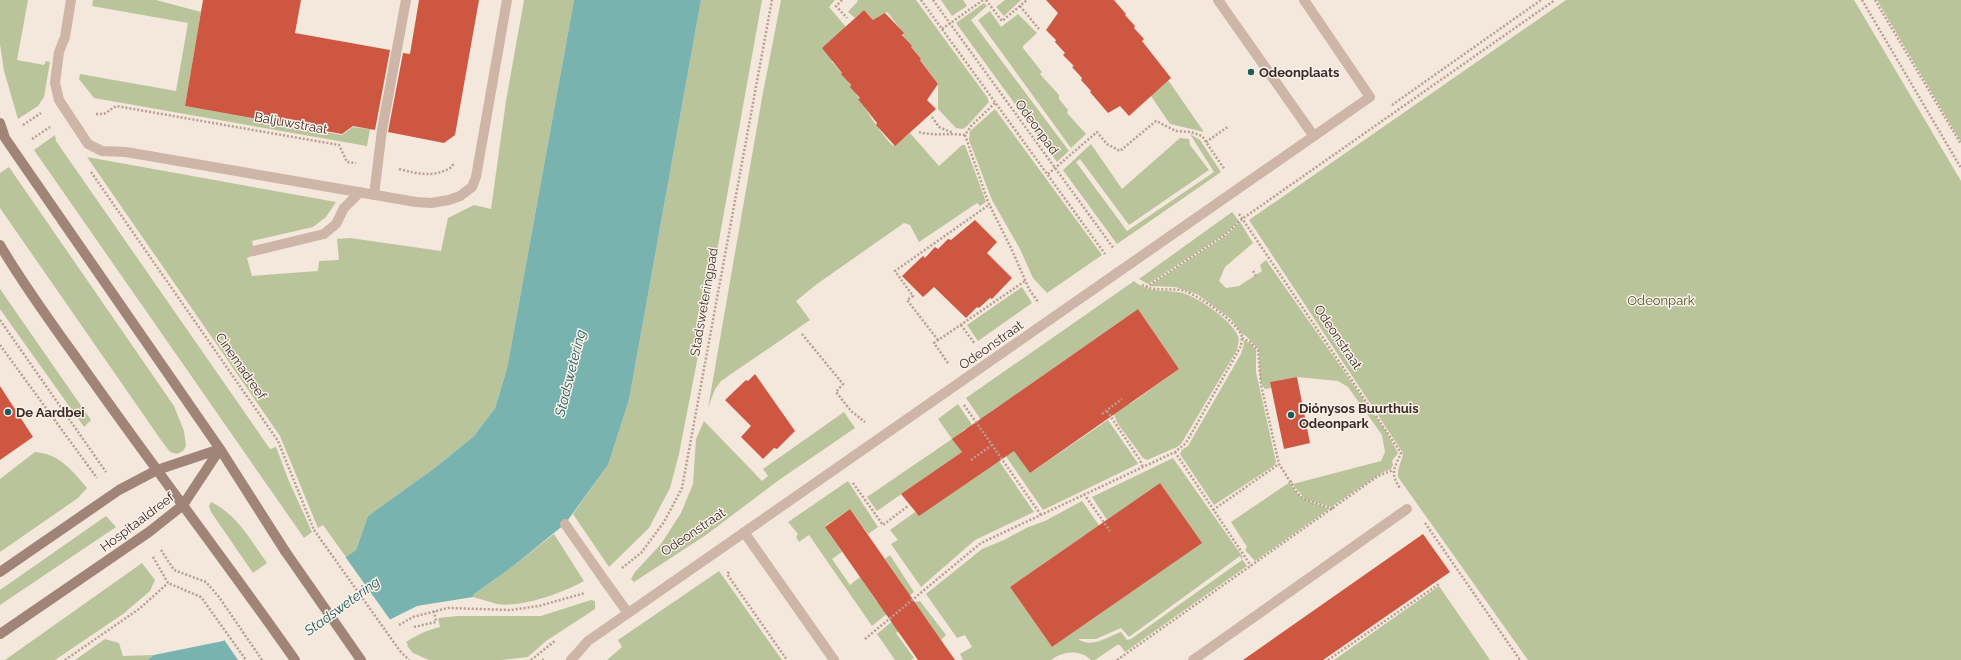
<svg xmlns="http://www.w3.org/2000/svg" width="1961" height="660" font-family="Raleway,sans-serif">
<style>
.green{fill:#bac49b;fill-rule:evenodd}
.water{fill:#79b3b0}
.pier{fill:#f4e7dc}
.building{fill:#cd5741}
.lines{fill:none;stroke-linecap:round;stroke-linejoin:round}
.path{stroke:#b99f91;stroke-width:2.5;stroke-dasharray:2 2;stroke-linecap:butt}
.service{stroke:#cdb5a7;stroke-width:10}
.minor{stroke:#cdb5a7;stroke-width:10}
.secondary{stroke:#a18478;stroke-width:10}
.path-bridge{stroke:#b99f91;stroke-width:2.5;stroke-dasharray:2 2;stroke-linecap:butt}
.secondary-bridge{stroke:#a18478;stroke-width:10}
.poi-dot{fill:#1b5d5c;stroke:#fbf1e9;stroke-width:1.5}
.labels{text-anchor:middle;dominant-baseline:central;stroke-width:3;stroke-linejoin:round;paint-order:stroke}
.poi-label{font-size:13px;font-weight:bold;fill:#392c28;stroke:#fbf1e9;text-anchor:start}
.street-label{font-size:13px;fill:#392c28;stroke:#fbf1e9}
.park-label{font-size:13px;fill:#4c592a;stroke:#fbf1e9}
.water-label{font-size:14px;font-style:italic;fill:#1b5d5c;stroke:#fbf1e9}
</style>
<rect width="100%" height="100%" fill="#f4e7dc"/>
<path class="green" d="M0 0H28L17 60 44 65 46 61 50 62 44 97 38 106 18 119 4 71 0 44Z
M93 0H156L201 12 185 106 342 135 353 127 370 129 367 146 94 98 79 79 80 74 176 91 188 23 92 6Z
M524 0H574L507 369 495 408 474 436 436 467 368 516 356 550 346 557 323 525 318 528 280 436 87 157 336 202 326 217 313 227 252 241 255 255 247 258 252 276 318 271 319 261 339 260 337 239 350 238 441 251 448 218 474 205 491 209 506 101Z
M701 0H762L703 330 679 454 670 488 649 528 609 567 573 514 608 465 629 400Z
M781 0H835L829 7 846 27 831 58 832 62C856 87 869 121 893 146L910 133 939 166 962 145H965L986 202 980 206 977 203 919 242 910 225 904 223 817 284 796 301 810 320 721 381 715 389 708 408 762 98Z
M857 0H916L987 97 989 102 967 126 963 129 956 128 938 109V84L904 37C903 31 892 18 887 12L874 21 864 10 855 18 848 12 858 1Z
M941 0H963L967 6 952 16Z
M1005 0H1021L1004 16 996 7Z
M1566 0H1854L1961 181V660H1528L1398 477C1397 467 1402 462 1403 453L1249 220Z
M1877 0H1961V142Z
M984 3 987 6 971 20 1069 151 1057 162 956 23Z
M990 11 1001 27 1018 14 1037 33 1023 46V48L1042 72 1040 74 1059 95V99L1068 110 1067 113 1086 134 1071 148 978 20Z
M1168 80 1204 132 1170 124 1151 96Z
M995 109 1102 255 1047 293 1033 278 1020 249 992 200 969 140 970 131Z
M1190 134 1200 140 1221 172 1117 244 1063 170 1091 144 1122 189 1180 138 1189 139 1190 145 1209 170 1129 225 1080 159 1076 162 1127 231 1214 172Z
M55 135 56 141 270 449 276 447 288 479 312 532 304 538 34 150Z
M9 167 174 406 184 431 186 446 183 451 177 454 170 452 161 440 0 208V173Z
M1232 212 1239 221 1225 234 1148 284 1139 279Z
M1240 222 1253 243 1225 267 1219 281 1226 288 1239 286 1262 271 1260 265 1266 260 1387 433 1398 453 1392 461 1393 465 1391 469 1383 472 1331 507 1305 499 1290 481 1292 480 1293 484 1381 461 1385 452 1382 435 1348 387 1338 381 1297 377 1270 382 1271 388 1265 389 1262 385 1260 378 1259 350 1246 336 1242 334 1231 319 1197 294 1175 287 1149 286 1227 235Z
M1134 281C1149 294 1165 289 1182 293 1197 296 1236 323 1239 339L1237 350 1181 444 1177 447 1147 460 1143 458 1118 424 1112 410 1127 400 1130 404 1179 369 1138 309 989 413 1030 473 1108 420 1137 462 1138 464 1043 510 966 398Z
M1022 287 1032 303 978 341 967 325Z
M0 289 91 420 84 427 0 309Z
M1243 340 1251 344 1256 350V372L1276 462 1275 465 1214 505 1180 454 1182 450 1188 446 1241 354 1244 344Z
M958 404 981 438 965 429 953 439 962 452 877 511 867 497 952 439 938 419Z
M844 412 855 428 779 480 706 535 634 582 631 579 635 572 661 544 681 513 693 484 696 439 704 421 762 481 768 476 763 469Z
M35 452C58 453 73 471 87 488L78 498 0 552V479Z
M995 455 1034 512 975 540 921 587 891 544 898 540 890 530Z
M1173 458 1242 556V559L1247 566 1125 652 1120 645H1117L1095 660H1091C1080 649 1063 651 1051 660H963L960 654 972 647 965 635 957 638 926 594 982 549 1004 540 1026 528 1045 521 1082 501 1108 538 1085 535 1010 587 1052 647 1201 543 1160 483 1107 520 1092 497ZM1240 556 1242 560 1131 639 1127 640 1121 632C1108 636 1093 649 1078 639H1096L1121 628 1129 637Z
M848 481 878 527 868 534 850 509 825 526 842 552 832 559 850 585 860 577 877 602 902 584 885 559 890 555 914 592 872 626 809 535 799 542 796 537 798 534 788 522Z
M1290 482C1299 502 1312 501 1329 509L1255 561 1245 550 1247 547 1231 522Z
M211 502C237 514 251 541 267 563L253 573 211 512 209 506Z
M106 516 116 527 0 605V590Z
M554 534 584 581C562 593 522 608 497 604 489 602 481 599 473 597L474 594 512 567Z
M142 563 155 580 150 591 123 614 55 660H5Z
M719 571 782 660H607L622 647 618 640Z
M1439 586 1490 660H1334Z
M591 600 595 601V609L546 641 528 657 501 660H429L413 653 407 646 408 645 406 642C417 635 427 630 440 627L438 618 458 616H541Z
M920 601 946 635 941 640 923 614 896 633 914 658 911 660H895L877 634 915 602Z
M105 639 119 643 123 656 154 655 147 660H75Z"/>
<path class="water" d="M574 0H701L629 400 608 465 565 524 512 567 474 594 473 597 417 606 387 621 332 660H147L154 655 223 641 356 550 368 516 436 467 474 436 495 408 507 369Z"/>
<path class="pier" d="M344 555 391 621 336 660H238L223 638Z"/>
<path class="building" d="M203 0H301L295 33 390 50 375 130 353 126 342 134 185 106Z
M419 0H479L455 135 444 143 388 132 403 53 410 54Z
M1046 0H1114L1126 14 1125 15 1135 26 1134 28 1144 39 1142 41 1171 78 1129 116 1120 106 1108 113 1090 92 1091 91 1081 80 1082 78 1072 67 1074 66 1063 55 1065 53 1055 42 1056 40 1046 30 1058 13Z
M864 10 873 20 885 13 904 33 902 35 912 46 911 47 921 59 920 60 938 84 927 100 936 109 895 146 876 125 877 123 858 99 860 98 850 87 851 85 841 74 842 73 822 48Z
M975 220 997 242 987 253 1012 278 992 299 990 298 979 308 977 307 966 318 934 287 923 297 902 276 923 256 925 258 935 247 938 249 948 239 951 240Z
M1138 309 1179 369 1030 473 1014 451 919 516 901 494 962 452 952 439Z
M755 374 795 431 777 449 774 448 763 459 741 437 751 426 725 400 746 380 748 381Z
M1297 377 1310 443 1284 449 1270 382Z
M0 386 33 437 0 460Z
M1160 483 1202 543 1052 647 1010 587Z
M850 509 941 640 955 660H918L825 527Z
M1423 534 1450 572 1323 660H1243Z"/>
<g class="lines">
<path class="path" d="M842 0 836 6 847 18
M921 0 1105 254
M933 0 1114 249
M986 0 1002 21 1027 0
M1862 0 1961 168
M1875 0 1961 144
M1020 6 1039 29
M942 29 983 0
M995 103 971 126 965 135 988 202 1011 248 1029 289 1038 302
M1392 105 1541 0
M96 114H104L116 106 339 145 347 162 356 163
M932 117 939 127 953 133
M23 125 41 113
M919 132C933 136 950 133 965 135
M32 139 50 127
M1206 142 1229 126
M399 169C419 174 433 178 452 167L454 162
M91 172 278 441 314 530
M1048 174 1097 132 1107 144 1120 151 1156 121 1176 131 1191 132 1202 136 1225 170
M1239 214 1399 450 1401 453C1395 468 1389 472 1400 488
M1253 271 1256 276
M1146 287 1225 235 1242 219 1555 0
M0 320 106 472
M961 325 975 344
M802 334 843 384 836 392 851 411 865 422
M1242 338 1250 342 1258 350 1261 385 1279 464 1298 494 1304 499 1333 509
M938 340 907 300 913 296 895 271 990 204
M0 345 97 478
M948 363 934 343 1025 281
M964 405 1041 515
M1107 411 1140 460 1143 468
M1102 414 1122 399
M1175 452 1251 566
M971 460 992 445
M853 483 883 525 908 506
M1084 494 1110 531
M1213 510 1279 464
M1425 523 1520 660
M161 550 174 570 206 582 219 597 262 660
M153 557 168 583 201 597 246 660
M622 568 641 553 664 522 682 488 772 0
M729 572 727 574 787 660
M399 625 413 617 448 608 511 610 539 606 585 593
M414 627 436 622 434 611
M865 639 981 543 1175 452 1186 443 1241 346C1241 344 1242 340 1242 337 1239 323 1199 296 1185 291 1172 287 1153 293 1141 284
M400 651 409 660
M65 660 139 609 168 583
M531 660 556 640
M542 660H545
M1117 660 1378 476 1393 470
M1328 660 1439 584"/>
<path class="service" d="M374 195 382 130 406 0
M565 524 605 581"/>
<path class="minor" d="M71 0 65 37 59 52 55 83 59 100 88 144 102 151 126 152 416 202 431 203 449 200 460 196 472 187 476 177 507 0
M1218 0 1313 135
M254 251 324 234 336 224 344 208 360 192
M744 532 834 660
M605 581 628 613
M571 660 588 641 1370 97 1304 0
M1193 660 1407 509"/>
<path class="secondary" d="M0 123 5 138 220 449 285 551
M0 245C24 286 52 324 80 363 150 463 225 560 295 660
M0 572 119 490 157 470 220 449
M0 634 149 532 183 505 220 449"/>
<path class="path-bridge" d="M314 530 400 651"/>
<path class="secondary-bridge" d="M285 551 361 660"/>
</g>
<g class="poi-dot">
<circle cx="1251" cy="72" r="4"/>
<circle cx="8" cy="412" r="4"/>
<circle cx="1291" cy="415" r="4"/>
</g>
<g class="labels">
<g class="poi-label">
<text x="1259" y="72">Odeonplaats</text>
<text x="1299" y="408">Diónysos Buurthuis<tspan x="1299" dy="15">Odeonpark</tspan></text>
<text x="16" y="412">De Aardbei</text>
</g>
<g class="street-label">
<text transform="translate(291 123) rotate(10)">Baljuwstraat</text>
<text transform="translate(1037 127) rotate(54)">Odeonpad</text>
<text transform="translate(704 302) rotate(-80)">Stadsweteringpad</text>
<text transform="translate(1338 337) rotate(56)">Odeonstraat</text>
<text transform="translate(991 345) rotate(-35)">Odeonstraat</text>
<text transform="translate(241 366) rotate(55)">Cinemadreef</text>
<text transform="translate(137 522) rotate(-37)">Hospitaaldreef</text>
<text transform="translate(693 532) rotate(-34)">Odeonstraat</text>
</g>
<g class="park-label">
<text x="1661" y="300">Odeonpark</text>
</g>
<g class="water-label">
<text transform="translate(570 373) rotate(-76)">Stadswetering</text>
<text transform="translate(342 606) rotate(-36)">Stadswetering</text>
</g>
</g>
</svg>
